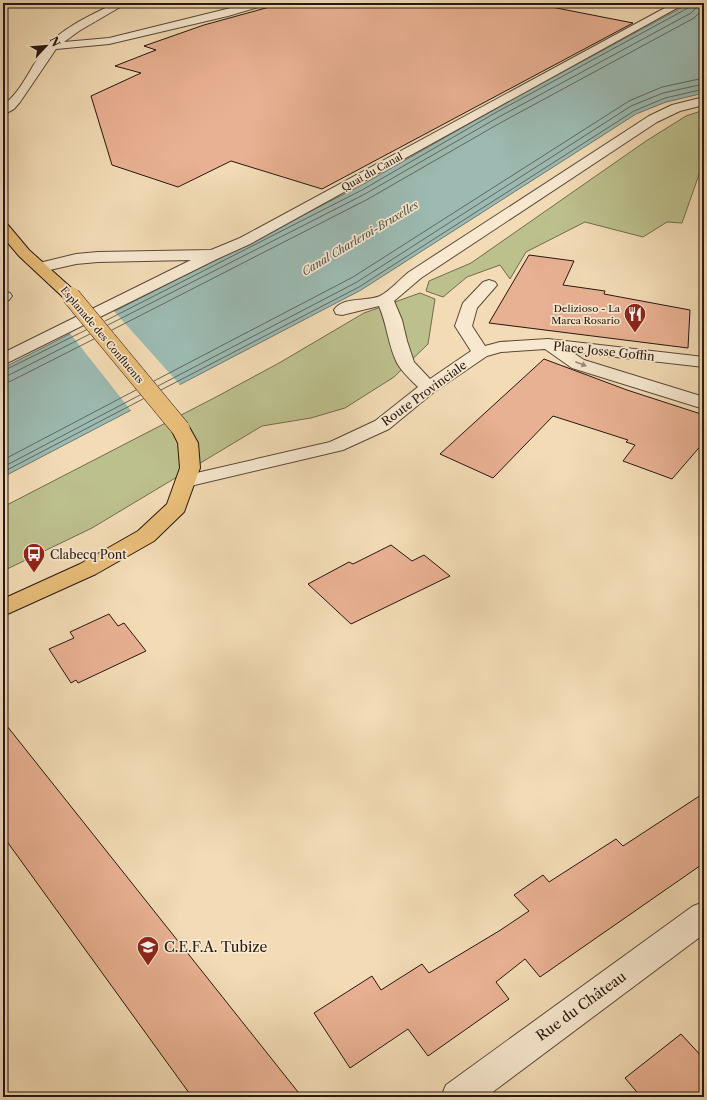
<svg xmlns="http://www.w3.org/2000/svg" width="707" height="1100" font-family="'Libre Caslon Text',serif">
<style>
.green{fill:#bcc08d;stroke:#716c4e}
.water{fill:#9cbab2;stroke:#6d7971}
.pier{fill:#f2dbb5}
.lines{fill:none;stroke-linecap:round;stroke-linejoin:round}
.shore{stroke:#616860;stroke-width:1}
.building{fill:#e9b193;stroke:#26170f}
.minor-casing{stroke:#594838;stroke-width:2}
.major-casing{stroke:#26170f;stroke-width:2}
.minor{fill:#f7e8cf;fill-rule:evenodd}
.major{fill:#e9be7a;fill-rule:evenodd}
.major-bridge-casing{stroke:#26170f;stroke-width:19;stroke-linecap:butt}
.major-bridge{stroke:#e9be7a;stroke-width:18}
.oneway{fill:#998a79}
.labels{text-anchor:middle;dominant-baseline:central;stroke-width:3.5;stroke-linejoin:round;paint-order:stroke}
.far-street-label{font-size:10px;fill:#26170f;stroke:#f7e8cf}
.far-poi-label{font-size:10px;fill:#26170f;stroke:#f7e8cf;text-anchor:end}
.far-water-label{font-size:11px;font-style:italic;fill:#4f5048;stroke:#f7e8cf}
.street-label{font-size:12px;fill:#26170f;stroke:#f7e8cf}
.poi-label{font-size:12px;fill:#26170f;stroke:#f7e8cf;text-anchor:start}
.near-poi-label{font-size:14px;fill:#26170f;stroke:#f7e8cf;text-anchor:start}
.near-street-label{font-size:14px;fill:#26170f;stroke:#f7e8cf}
</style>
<rect width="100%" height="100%" fill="#f2dbb5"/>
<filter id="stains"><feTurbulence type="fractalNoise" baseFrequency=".005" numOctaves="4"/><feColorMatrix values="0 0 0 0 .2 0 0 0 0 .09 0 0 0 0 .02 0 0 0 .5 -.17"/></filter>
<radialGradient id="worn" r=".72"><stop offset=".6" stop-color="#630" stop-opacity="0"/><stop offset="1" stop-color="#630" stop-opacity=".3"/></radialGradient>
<path class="green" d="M704 110V166H702L682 223 667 222 643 237 585 222 526 252 510 279 500 265 467 277 443 297 426 291 429 281 471 263 646 141 686 116Z
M420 293 435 299 428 344 394 377 345 408 311 418 262 426 92 528 3 571V507L216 397 279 363 364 313Z"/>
<path class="water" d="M690 3H704V93L666 102 636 114 361 290 3 477V368L360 186 493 110Z"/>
<path class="pier" d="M113 310 181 386 132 412 69 332Z"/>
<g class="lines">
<path class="shore" d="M105 321 362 190 495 113 688 8 691 3
M108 325 365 194 497 118 691 13 695 9 696 3
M112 330 368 199 500 123 694 18 700 12 702 3
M3 371 86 330
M3 376 9 375 90 334
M154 381 353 277 629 101 662 87 704 78
M3 383 11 381 94 339
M158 386 357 282 631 106 663 93 704 84
M161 390 359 287 634 111 665 98 704 89
M3 460 136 390
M3 467 140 395
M3 472 143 399"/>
</g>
<path class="building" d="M284 3H531L633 23 322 189 231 161 178 187 112 165 91 96 141 73 115 66 156 50 144 46 204 25Z
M529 255 574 261 563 285 605 291 604 294 690 310 688 348 489 323Z
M544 359 627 390 704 415V442L672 479 623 461 635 445 626 442 628 440 553 416 493 478 440 454Z
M391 545 412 561 424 555 450 576 351 624 308 584 349 562 353 564Z
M109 614 118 626 124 623 146 651 78 683 76 680 71 683 49 649 74 638 70 632Z
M3 721 302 1097H192L3 836Z
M704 793V863L540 977 525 959 496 982 509 999 428 1056 408 1029 350 1068 314 1013 372 976 381 990 422 964 429 973 499 931 529 911 514 895 543 875 549 882 616 839 623 846Z
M681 1034 704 1059V1097H641L625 1078Z"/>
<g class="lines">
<g class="minor-casing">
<path id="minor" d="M115 3H127L79 31 64 42 109 38 251 3H267L265 5 228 16 109 44 56 49 20 102 14 109 3 115V105C23 91 31 64 47 46 65 26 92 15 115 3Z
M674 3H686L250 244 217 259 3 365V353L191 260 98 262 76 264 41 272 35 270 33 267 35 264 76 254 98 252 211 250 240 238Z
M704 97V105L680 111 657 122 421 278 394 301 402 320 407 341 414 362 430 379 471 351 455 326 463 303 483 282 489 280 495 282 497 285 477 308 472 326 485 346 500 342 548 339 704 357V367L572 352 584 360 704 397V409L572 368 545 349 501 352 487 356 434 392 389 429 343 450 186 487 179 485 176 481 179 477 330 442 375 421 418 387C411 380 402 372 397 363 388 345 387 324 379 306L342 315 336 314 334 310C343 296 367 302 380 296 391 290 400 279 409 272L649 116 672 105Z
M3 291 10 293 12 296 9 300 3 302Z
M704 902V934L486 1097H441L446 1085 693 906Z"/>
</g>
<g class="major-casing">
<path id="major" d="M3 224 8 225 29 250 77 293 79 296 77 299 71 301 65 299 19 256 3 237Z
M181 423 188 425 198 443 200 468 184 512 154 541 96 574 3 616V599L80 564 138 531 167 504 180 468 178 443 171 429 174 425Z"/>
</g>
<use href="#minor" class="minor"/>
<use href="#major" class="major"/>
<g class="major-bridge-casing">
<path id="major-bridge" d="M71 296 181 429"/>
</g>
<use href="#major-bridge" class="major-bridge"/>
</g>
<defs><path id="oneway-solid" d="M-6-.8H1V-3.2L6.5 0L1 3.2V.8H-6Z"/></defs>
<use class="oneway" href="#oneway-solid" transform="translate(581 364) rotate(21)"/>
<defs>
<g id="restaurant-pin" transform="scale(1.15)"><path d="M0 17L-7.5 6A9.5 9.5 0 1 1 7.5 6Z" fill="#8f2418" stroke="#f7e8cf"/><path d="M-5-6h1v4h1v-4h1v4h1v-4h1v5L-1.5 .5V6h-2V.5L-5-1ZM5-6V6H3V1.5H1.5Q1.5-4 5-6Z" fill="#fff"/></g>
<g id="bus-pin" transform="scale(1.15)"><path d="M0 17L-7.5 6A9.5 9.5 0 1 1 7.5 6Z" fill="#8f2418" stroke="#f7e8cf"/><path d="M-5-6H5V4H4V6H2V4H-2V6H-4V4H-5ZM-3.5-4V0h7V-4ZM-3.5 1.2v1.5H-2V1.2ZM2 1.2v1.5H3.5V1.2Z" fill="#fff"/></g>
<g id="school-pin" transform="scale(1.15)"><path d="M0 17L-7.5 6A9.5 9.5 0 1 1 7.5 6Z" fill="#8f2418" stroke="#f7e8cf"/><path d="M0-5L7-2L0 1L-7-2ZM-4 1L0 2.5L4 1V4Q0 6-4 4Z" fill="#fff"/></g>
</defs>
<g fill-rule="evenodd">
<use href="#restaurant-pin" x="635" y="314"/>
<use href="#bus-pin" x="34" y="554"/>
<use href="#school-pin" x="148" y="947"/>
</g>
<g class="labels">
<g class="far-street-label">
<text transform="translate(372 172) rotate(-29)">Quai du Canal</text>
<text transform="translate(102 335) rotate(50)">Esplanade des Confluents</text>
</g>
<g class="far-poi-label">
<text x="620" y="308">Delizioso - La<tspan x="620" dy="12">Marca Rosario</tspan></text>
</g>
<g class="far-water-label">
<text transform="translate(360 238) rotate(-31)">Canal Charleroi-Bruxelles</text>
</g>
<g class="street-label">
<text transform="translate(604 351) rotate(6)">Place Josse Goffin</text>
<text transform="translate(424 393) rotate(-36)">Route Provinciale</text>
</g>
<g class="poi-label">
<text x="50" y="554">Clabecq Pont</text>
</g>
<g class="near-poi-label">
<text x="164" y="947">C.E.F.A. Tubize</text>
</g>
<g class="near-street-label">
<text transform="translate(581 1006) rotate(-36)">Rue du Château</text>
</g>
</g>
<rect width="707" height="1100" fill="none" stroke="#f2dbb5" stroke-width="16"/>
<rect x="4" y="4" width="699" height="1092" fill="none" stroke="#26170f" stroke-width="2"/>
<rect x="8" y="8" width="691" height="1084" fill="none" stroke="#26170f"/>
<g transform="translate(46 46) rotate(64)" stroke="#f7e8cf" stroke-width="3" paint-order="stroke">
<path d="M0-3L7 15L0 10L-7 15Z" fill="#26170f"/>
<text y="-6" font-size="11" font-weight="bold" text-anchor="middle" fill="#26170f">N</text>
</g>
<rect width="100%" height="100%" filter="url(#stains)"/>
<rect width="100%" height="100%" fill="url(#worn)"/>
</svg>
